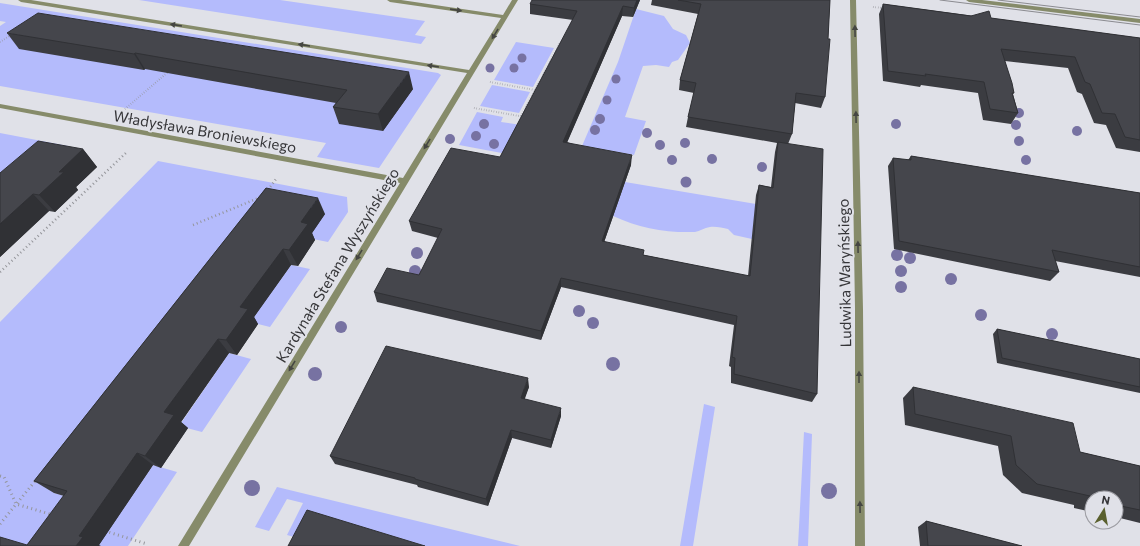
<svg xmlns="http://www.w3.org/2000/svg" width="1140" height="546" font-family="Commissioner,sans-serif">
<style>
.green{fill:#b4bbfc}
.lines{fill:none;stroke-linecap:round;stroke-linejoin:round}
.path-far2{stroke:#94959a;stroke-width:2;stroke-dasharray:0.5 2;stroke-linecap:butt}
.path-far1{stroke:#94959a;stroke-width:2.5;stroke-dasharray:1 3;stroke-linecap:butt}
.path{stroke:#94959a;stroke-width:3;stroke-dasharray:1 3.5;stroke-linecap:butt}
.minor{fill:#868b6a;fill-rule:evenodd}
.tertiary{fill:#868b6a;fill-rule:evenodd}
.tram{stroke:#8b8b90;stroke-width:1}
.tree{fill:#7772a2}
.wall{fill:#3b3c41}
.shaded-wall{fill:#303135}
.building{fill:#45464c;stroke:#303135}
.oneway{fill:#454642}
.labels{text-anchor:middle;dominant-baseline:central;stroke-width:4;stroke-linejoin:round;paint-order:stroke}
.street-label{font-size:15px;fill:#353538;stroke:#e0e1e8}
</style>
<rect width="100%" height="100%" fill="#e0e1e8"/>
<path class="green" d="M139 0H280L425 21 415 35 426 37 421 44Z
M0 3 438 73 441 75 379 168 317 157 326 143 0 86V26L6 22 0 21Z
M636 9 664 16 673 29 686 35 690 43 678 60 672 62 669 67 656 65 643 66 625 117 646 121 634 155 582 146 618 62Z
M516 42 554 48 533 87 494 80Z
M492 85 530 92 519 113 480 106Z
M477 112 503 117 501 122 521 125 507 154 459 145Z
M0 133 68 146 0 204Z
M158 161 347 197 348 212 328 242 308 238 54 493 121 512 153 465 177 472 128 546H0V322Z
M625 182 756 204 752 239 734 235 728 229C723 228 715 226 710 227 704 228 700 231 695 232 666 233 639 228 613 216Z
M291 265 310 269 270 327 250 322Z
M229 353 251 359 202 432 179 426Z
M704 404 715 407 693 546H680Z
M804 432 812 434 808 546H798Z
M277 487 520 546H404L294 537 287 535 303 503 287 499 269 531 255 527Z"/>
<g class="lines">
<path class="path-far2" d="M873 7 884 8
M0 42 11 35
M490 82 535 90 560 43
M474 108 525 117
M125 109 168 72
M521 116 535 90"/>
<path class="path-far1" d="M268 190 276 179
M193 225 261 197
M0 272 127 152"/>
<path class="path" d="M0 476 4 477 16 504 53 515
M0 524 36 480
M105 531 147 544"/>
<path class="minor" d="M18 0H31L469 70 501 18 390 2 387 0H401L503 15 512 0H518L189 546H178L400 183 0 108V104L403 178 467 73 21 2Z
M850 0H856L863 309 865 546H855V309Z"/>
<path class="tertiary" d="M966 0H982L1140 19V23L969 2Z"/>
<path class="tram" d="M940 0 1140 25
M998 0 1140 17"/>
</g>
<g class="tree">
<circle cx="522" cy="58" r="4.5"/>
<circle cx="490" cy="68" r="4.5"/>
<circle cx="514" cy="68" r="4.5"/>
<circle cx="616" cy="79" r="4.5"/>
<circle cx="607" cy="100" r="4.5"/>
<circle cx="1019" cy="113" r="5"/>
<circle cx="600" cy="119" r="5"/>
<circle cx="484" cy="124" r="5"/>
<circle cx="896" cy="124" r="5"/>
<circle cx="1016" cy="125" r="5"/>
<circle cx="595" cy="130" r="5"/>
<circle cx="1077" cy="131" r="5"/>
<circle cx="647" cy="133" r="5"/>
<circle cx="476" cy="136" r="5"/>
<circle cx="450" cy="139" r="5"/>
<circle cx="1019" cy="141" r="5"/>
<circle cx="685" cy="143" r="5"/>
<circle cx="494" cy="144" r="5"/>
<circle cx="660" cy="145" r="5"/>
<circle cx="712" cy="159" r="5"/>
<circle cx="672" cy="160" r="5"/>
<circle cx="1026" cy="160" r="5"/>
<circle cx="762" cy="167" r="5"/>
<circle cx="686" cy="182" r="5.5"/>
<circle cx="417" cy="253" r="6"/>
<circle cx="897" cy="255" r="6"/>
<circle cx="910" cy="258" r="6"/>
<circle cx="415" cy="271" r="6"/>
<circle cx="901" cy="271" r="6"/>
<circle cx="951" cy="279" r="6"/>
<circle cx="901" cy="287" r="6"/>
<circle cx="579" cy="311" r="6"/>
<circle cx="981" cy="315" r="6"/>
<circle cx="593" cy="323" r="6"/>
<circle cx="341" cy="327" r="6"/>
<circle cx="1052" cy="334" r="6"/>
<circle cx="613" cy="364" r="7"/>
<circle cx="315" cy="374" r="7"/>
<circle cx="252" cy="488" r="8"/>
<circle cx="829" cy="491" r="8"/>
</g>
<path class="wall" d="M640 0 633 17 622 16 567 142 631 165 604 242 644 255 748 276 756 195 759 185 771 187 775 152 777 143 686 127 688 117 694 93 679 90 680 80 698 14 651 5 652 0H830L825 97 821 108 795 103 792 134 788 144 817 394 812 402 731 383V367L729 366 734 325 561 287 541 340 377 302 374 292 419 275 438 238 412 231 409 221 500 157 573 20 530 14V4Z
M883 4 1140 38V152L1116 148 1106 125 1094 123 1082 94 1077 92 1068 68 1005 61 1014 93 1013 94 1018 113 1011 124 983 120 978 93 921 85 920 87 883 81 879 14Z
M7 33 413 89 383 131 339 124 333 107 336 103 145 69 144 70 19 49Z
M83 149 97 167 76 187 78 190 55 212 49 211 0 257V173Z
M911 156 1140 193V277L1055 261 1059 272 1050 281 894 249 888 166 893 158 908 160Z
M266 188 325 214 312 233 315 240 298 266 291 265 254 317 258 324 237 355 229 353 181 422 188 428 161 468 153 465 99 545H27L64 496 54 493 34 481Z
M997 329 1140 359V393L997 363 993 334Z
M529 387 524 399 561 416 551 448 512 438 488 506 418 487 417 485 335 464 330 456Z
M913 387 1080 452 1140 466V523L1116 517V498H1092V512L1074 508V505L1022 493 1003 475 998 446 905 425 903 398Z
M926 521 1022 546H920L918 527Z"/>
<path class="shaded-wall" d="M637 0H640L633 17 634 8Z
M623 6 622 16 563 152V142Z
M135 53 145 69 144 70 134 54Z
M409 72 413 89 383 131 378 114Z
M83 149 97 167 76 187 78 190 55 212 39 195 59 172Z
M632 155 631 165 601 251 602 241Z
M33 194 49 211 0 257V224Z
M318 198 325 214 312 233 315 240 298 266 289 250 301 222Z
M283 249 291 265 254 317 258 324 237 355 226 340 240 307Z
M561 278V287L541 340V331Z
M218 339 229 353 181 422 188 428 161 468 145 456 164 412Z
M528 378 529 387 522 407 521 398Z
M561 408V416L551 448V440Z
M511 430 512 438 488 506 486 499Z
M137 453 153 465 99 545 101 546H76L79 536Z"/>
<path class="building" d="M532 0H637L634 8 623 6 563 142 632 155 602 241 644 250 643 255 750 276 759 185 773 188 778 142 823 149 817 394 734 374 735 358 732 357 737 316 561 278 541 331 374 292 387 268 419 275 442 229 409 221 451 148 500 157 577 11 530 4Z
M678 0H830L828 39H830L825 97 796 93 792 134 688 117 696 83 680 80 701 4Z
M883 4 971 16 989 11 991 18 1140 38V140L1125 137 1115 114 1102 113 1090 84 1085 82 1075 57 1001 49 1012 83 1014 93H1012L1018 113 990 109 984 82 925 74 926 76 888 71Z
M38 13 409 72 378 114 333 107 347 90 135 53 134 54 7 33Z
M38 141 83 149 59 172H64L39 195 33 194 0 224V173Z
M911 156 1140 193V267L1052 250 1059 272 899 241 893 158 911 160Z
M266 188 318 198 301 222 308 224 289 250 283 249 240 307 248 309 226 340 218 339 164 412 174 415 145 456 137 453 79 536 83 537 76 546H0V537L27 545 67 491 34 481Z
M997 329 1140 359V387L1002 358Z
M386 346 528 378 521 398 561 408 551 440 511 430 486 499 415 479V478L330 456Z
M913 387 1073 423 1080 452 1140 466V510L1116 505V498H1092V499H1090V496L1037 484 1016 465 1011 436 915 414Z
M307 510 425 546H288Z
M926 521 1022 546H928Z"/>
<defs><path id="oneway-solid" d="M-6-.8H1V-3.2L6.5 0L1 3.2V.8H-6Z"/></defs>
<g class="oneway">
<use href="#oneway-solid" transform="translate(456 10) rotate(8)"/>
<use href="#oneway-solid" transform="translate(176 25) rotate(-171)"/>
<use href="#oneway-solid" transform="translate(855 31) rotate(-91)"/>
<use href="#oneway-solid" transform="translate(495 34) rotate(121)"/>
<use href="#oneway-solid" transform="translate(304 45) rotate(-171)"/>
<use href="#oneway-solid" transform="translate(433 66) rotate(-171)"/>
<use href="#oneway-solid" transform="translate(856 117) rotate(-91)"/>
<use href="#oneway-solid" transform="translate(427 144) rotate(121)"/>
<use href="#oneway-solid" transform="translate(858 247) rotate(-91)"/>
<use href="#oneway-solid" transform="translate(359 255) rotate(121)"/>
<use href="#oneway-solid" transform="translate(292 366) rotate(121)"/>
<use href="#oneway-solid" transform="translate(859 377) rotate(-90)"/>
<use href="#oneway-solid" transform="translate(860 507) rotate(-91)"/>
</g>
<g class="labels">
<g class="street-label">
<text transform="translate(205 131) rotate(10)">Władysława Broniewskiego</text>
<text transform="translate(337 265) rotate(-59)">Kardynała Stefana Wyszyńskiego</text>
<text transform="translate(844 273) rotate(-91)">Ludwika Waryńskiego</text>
</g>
</g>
<g transform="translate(1104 510) rotate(11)"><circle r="19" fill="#e0e1e8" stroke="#9c9ca2"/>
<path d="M0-3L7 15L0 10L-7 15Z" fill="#5a602e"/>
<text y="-6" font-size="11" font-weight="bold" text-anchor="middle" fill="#353538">N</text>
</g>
</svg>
